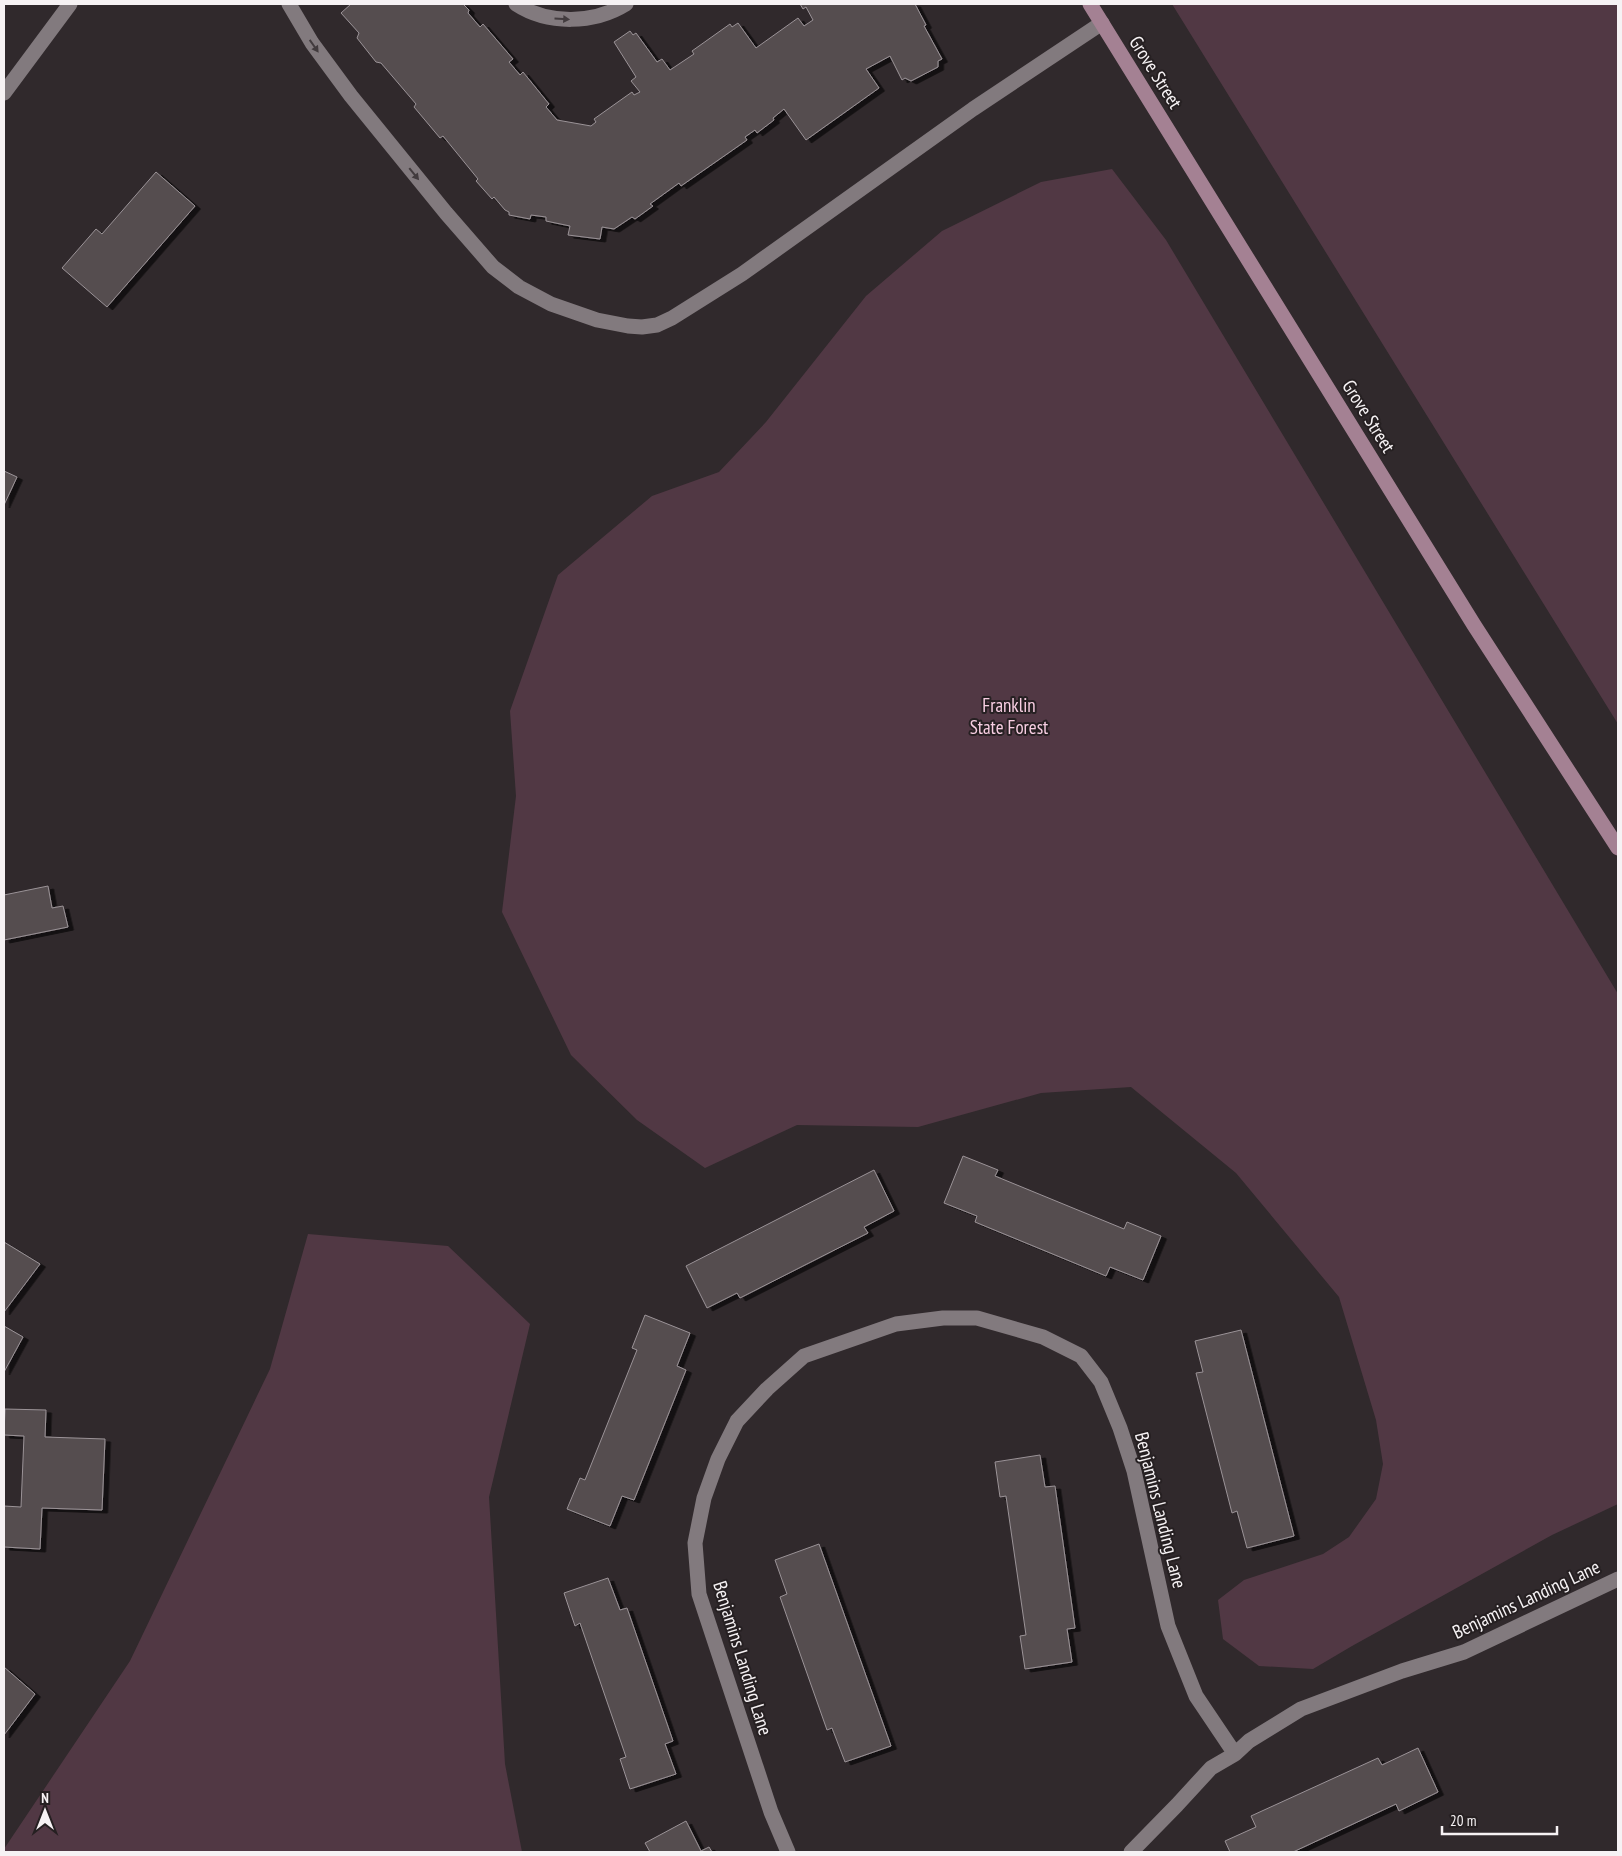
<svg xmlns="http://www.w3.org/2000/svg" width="1622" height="1856" font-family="'PT Sans Narrow',sans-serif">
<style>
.green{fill:#513844}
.building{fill:#544d50;stroke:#9b9397;filter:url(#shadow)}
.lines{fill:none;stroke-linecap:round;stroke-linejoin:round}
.lane{stroke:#827a7e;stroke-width:15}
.street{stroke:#827a7e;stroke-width:15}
.secondary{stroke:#a48193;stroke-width:15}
.oneway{fill:#423b3e}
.labels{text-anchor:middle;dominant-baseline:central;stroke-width:4;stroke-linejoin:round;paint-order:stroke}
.street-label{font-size:19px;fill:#f6f2f4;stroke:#262022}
.park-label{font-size:19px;fill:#f8cee2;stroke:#262022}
</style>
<defs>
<filter id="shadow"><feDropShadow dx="5.5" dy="3" stdDeviation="0" flood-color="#0009"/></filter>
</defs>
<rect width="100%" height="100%" fill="#30292c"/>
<path class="green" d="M1172 4H1618V724Z
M1112 169 1166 240 1618 994V1504L1552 1535 1352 1646 1313 1669 1259 1666 1223 1639 1218 1600 1244 1580 1323 1554 1349 1537 1376 1499 1383 1464 1376 1420 1339 1297 1236 1173 1131 1087 1041 1093 918 1127 797 1125 705 1168 637 1120 571 1055 502 912 516 796 510 711 558 575 652 496 719 472 766 422 866 296 942 231 1041 182Z
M308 1234 448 1246 530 1324 489 1497 505 1764 522 1852H4V1849L130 1661 270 1369Z"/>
<path class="building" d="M351 4H463L469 10 468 13 480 27 483 24 513 59 509 62 520 75 523 72 549 104 546 107 557 120 591 126 596 122 594 119 632 92 634 95 640 92 631 81 636 77 614 42 630 31 633 35 636 33 657 62 662 59 670 70 694 54 692 51 730 24 732 27 738 23 756 48 798 18 804 26 813 20 806 7 803 9 800 4H915L926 25 924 26 942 59 938 61V67L911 81 905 78 902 80 890 56 866 69 879 88 806 140 784 109 773 118 774 120 757 133 755 130 745 137 747 140 727 154 681 186 679 183 650 204 653 206 635 219 632 217 614 229 602 227 600 239 568 235 570 226 546 221V217L531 215 530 219 509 215V212L505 210 494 197 492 199 476 181 478 179 443 136 440 138 414 107 416 104 381 63 376 62 357 38 359 33 341 13Z
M156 172 195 206 107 307 62 268 96 229 102 234Z
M4 471 17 477 4 505Z
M48 886 52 908 63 906 68 927 4 940V895Z
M963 1156 998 1170 995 1176 1124 1229 1127 1222 1161 1236 1143 1280 1110 1267 1106 1276 975 1222 977 1216 944 1203Z
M874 1170 894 1211 864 1227 868 1233 740 1298 737 1293 707 1308 686 1266Z
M4 1242 40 1264 4 1312Z
M645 1315 690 1333 677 1366 686 1370 634 1500 622 1496 610 1526 567 1509 580 1478 585 1480 637 1350 632 1348Z
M4 1326 23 1337 4 1372Z
M1241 1330 1294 1536 1247 1548 1237 1511 1232 1513 1196 1373 1203 1372 1195 1341Z
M5 1409 46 1410 45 1437 105 1439 102 1510 42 1508 40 1549 4 1547V1506L21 1507 24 1436 4 1435Z
M1040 1455 1045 1487 1055 1486 1075 1628 1067 1629 1072 1662 1025 1669 1020 1636 1026 1635 1006 1496 1000 1497 995 1462Z
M819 1544 891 1746 845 1762 832 1728 827 1730 780 1597 787 1594 775 1560Z
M608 1578 620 1610 627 1608 673 1741 665 1744 676 1774 630 1789 620 1759 626 1757 580 1623 575 1626 564 1593Z
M4 1667 35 1694 4 1735Z
M1418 1748 1438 1792 1399 1811 1396 1804 1293 1852H1230L1225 1841 1256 1827 1251 1816 1378 1758 1382 1765Z
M686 1821 701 1851 709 1847 712 1852H650L645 1843Z"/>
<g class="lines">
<path class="lane" d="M289 4 312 43 351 96 446 213 493 267 519 287 551 304 597 320 628 326 642 327 657 325 672 318 742 274 973 109 1102 23
M516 4C548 25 594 24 626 4"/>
<path class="street" d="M4 93 70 4
M788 1852 771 1812 699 1594 695 1543 704 1498 718 1459 737 1421 767 1389 804 1356 896 1324 943 1318H977L1043 1337 1081 1356 1101 1382 1120 1428 1134 1471 1168 1626 1196 1696 1235 1754
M1131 1852 1177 1805 1211 1768 1235 1754 1249 1741 1301 1709 1402 1671 1464 1652 1618 1579"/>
<path class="secondary" d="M1090 4 1474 625 1618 848"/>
</g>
<defs><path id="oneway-solid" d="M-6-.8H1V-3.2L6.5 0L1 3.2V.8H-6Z" transform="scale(1.25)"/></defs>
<g class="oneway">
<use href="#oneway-solid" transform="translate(562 19) rotate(3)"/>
<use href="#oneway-solid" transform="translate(314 46) rotate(55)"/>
<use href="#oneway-solid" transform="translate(414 174) rotate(51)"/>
</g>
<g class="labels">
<g class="street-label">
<text transform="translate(1156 72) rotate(58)">Grove Street</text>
<text transform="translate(1369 416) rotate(58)">Grove Street</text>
<text transform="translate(1161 1510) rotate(76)">Benjamins Landing Lane</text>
<text transform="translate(1526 1599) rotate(-25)">Benjamins Landing Lane</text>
<text transform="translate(743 1658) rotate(73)">Benjamins Landing Lane</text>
</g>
<g class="park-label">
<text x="1009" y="705">Franklin<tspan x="1009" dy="22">State Forest</tspan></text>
</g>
</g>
<rect width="1622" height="1856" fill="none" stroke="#f6f2f4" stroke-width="10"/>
<g transform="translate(45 1811)" stroke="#262022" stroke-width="4" paint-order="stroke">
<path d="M0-4L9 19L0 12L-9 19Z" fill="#f6f2f4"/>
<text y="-8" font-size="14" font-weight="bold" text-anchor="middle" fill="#f6f2f4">N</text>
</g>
<path d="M1442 1826v8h115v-8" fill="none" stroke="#f6f2f4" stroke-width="2.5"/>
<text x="1450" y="1826" font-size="15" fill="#f6f2f4" stroke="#262022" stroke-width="4" paint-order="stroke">20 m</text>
</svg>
